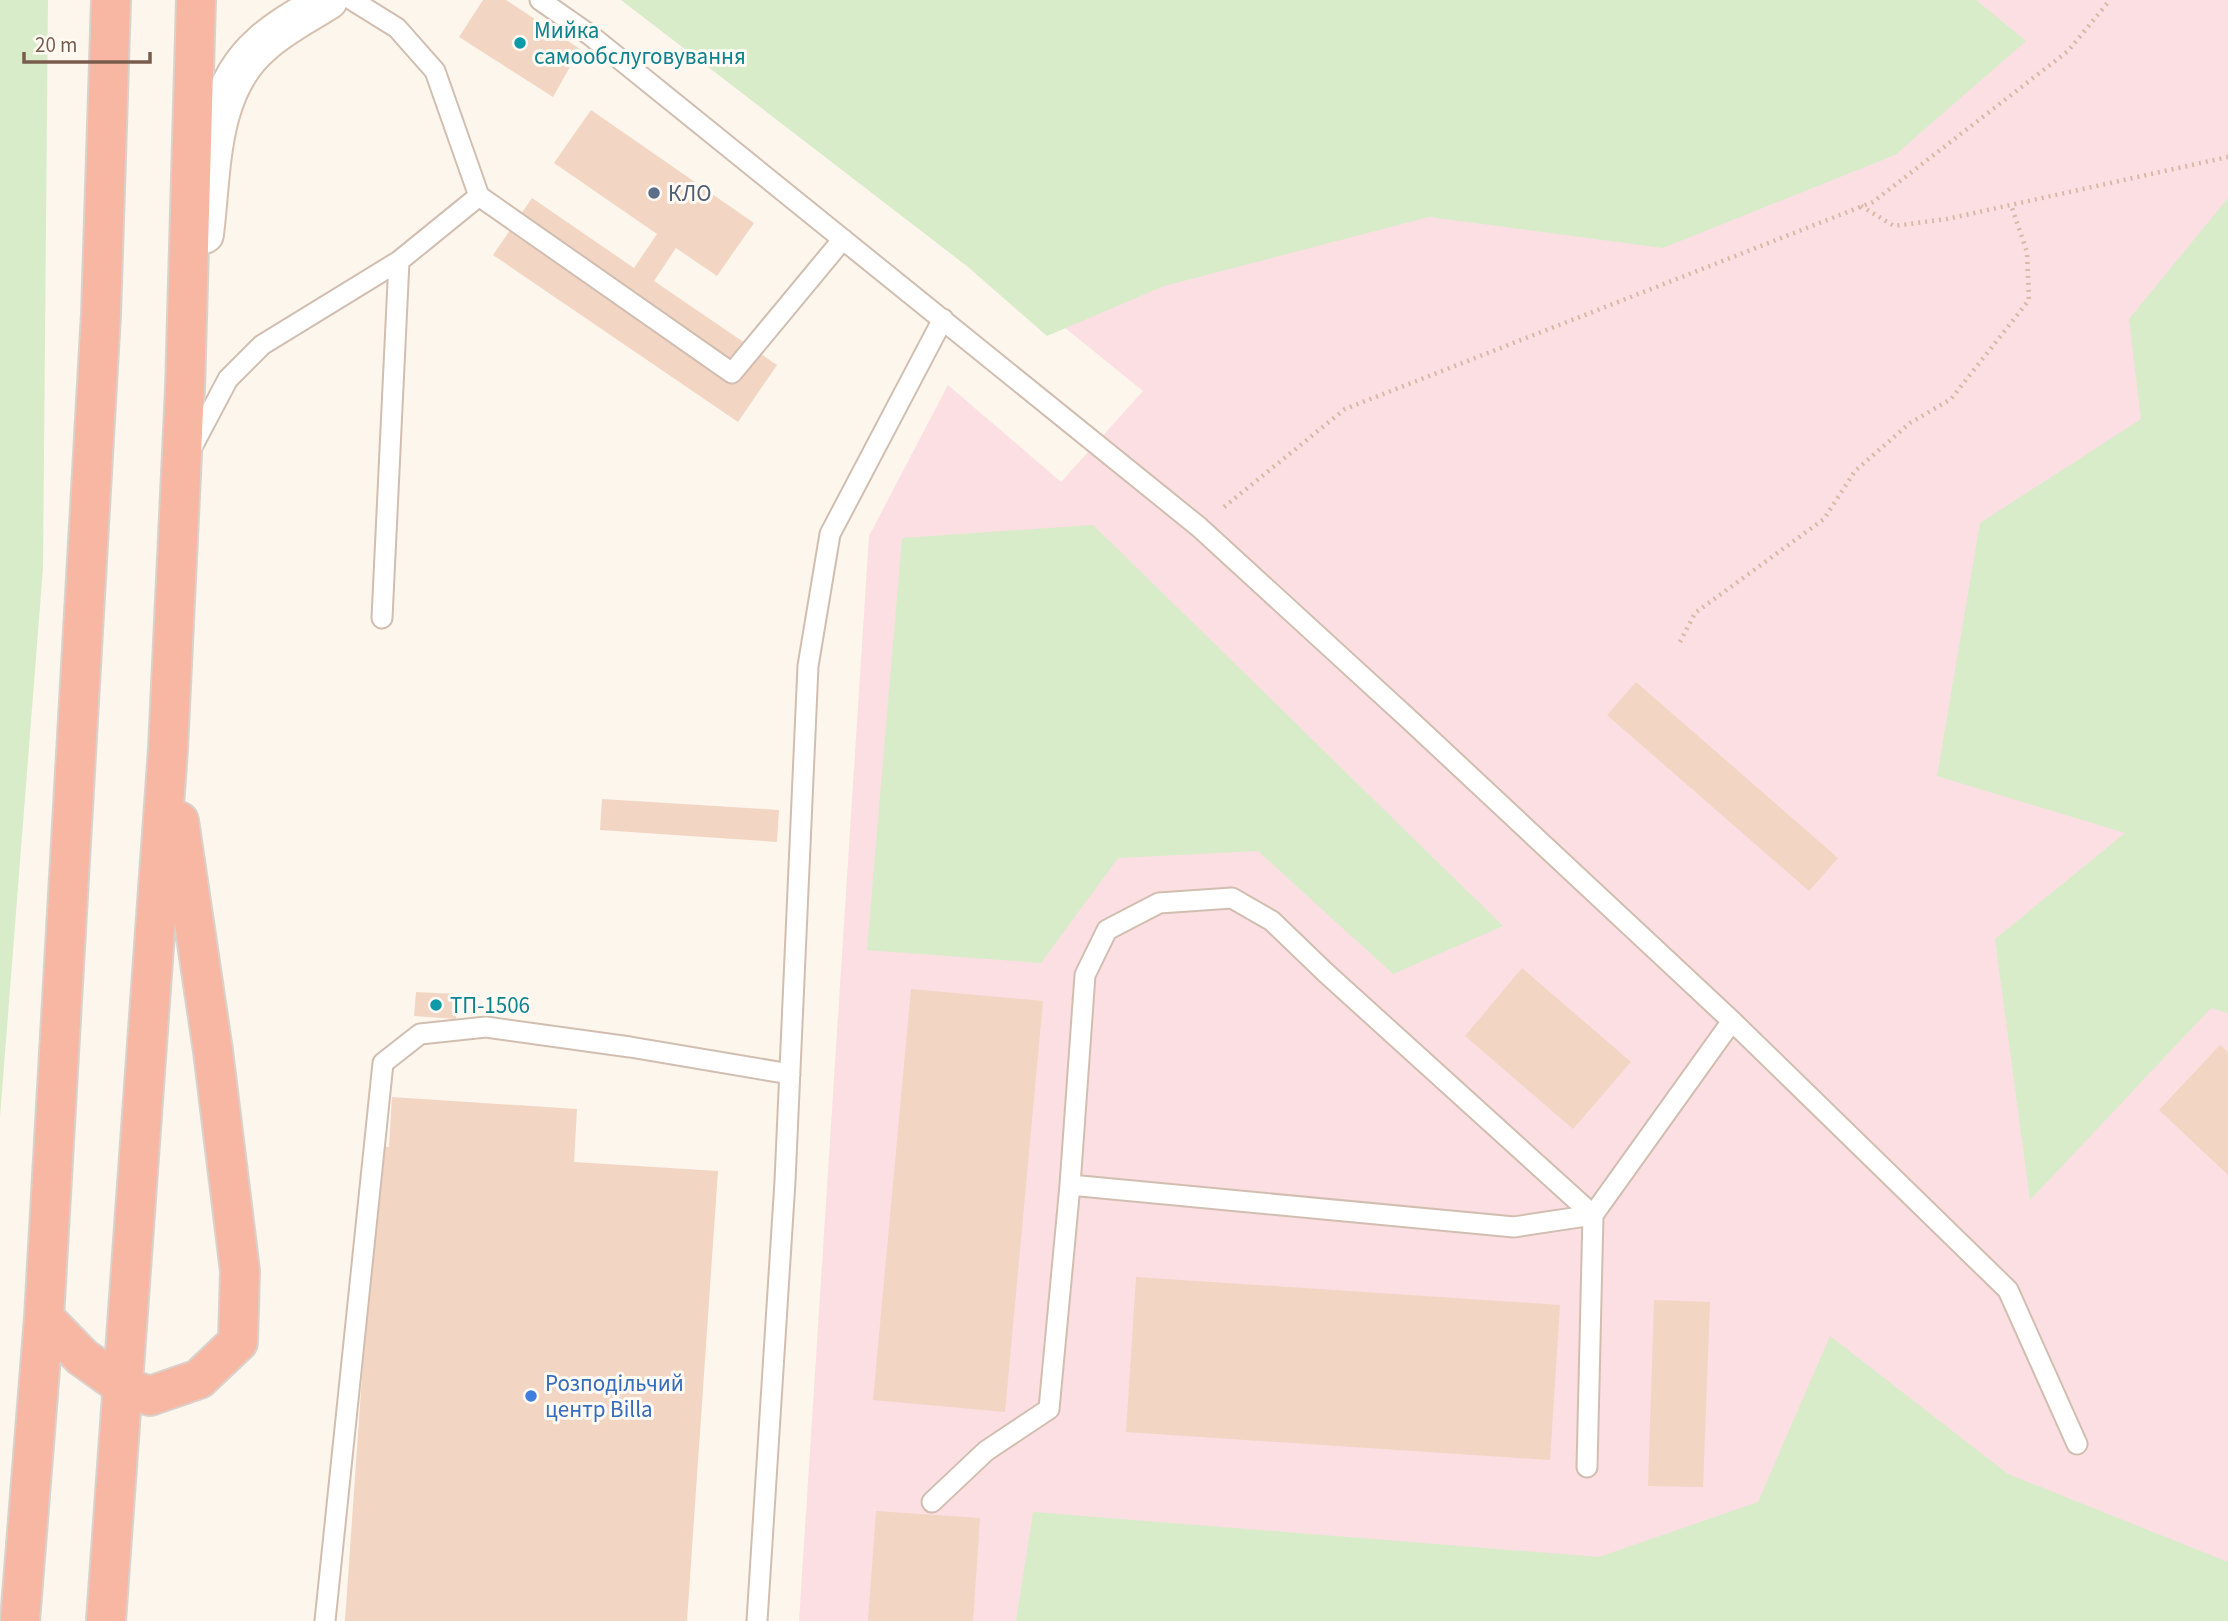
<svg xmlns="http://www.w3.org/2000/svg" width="2228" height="1621" font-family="'Source Sans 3',sans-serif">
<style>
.medical{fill:#fbdfe3}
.green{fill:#d8ecc9}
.building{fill:#f3d5c3}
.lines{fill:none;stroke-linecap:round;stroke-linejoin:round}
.lane-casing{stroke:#d1beb0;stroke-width:23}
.secondary-casing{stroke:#d6c0b0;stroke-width:42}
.highway-casing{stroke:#dad1cd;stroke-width:42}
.path{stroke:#d9b8a5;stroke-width:4.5;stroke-dasharray:2 5;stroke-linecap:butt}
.lane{stroke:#fff;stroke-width:19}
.secondary{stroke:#fff;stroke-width:38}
.highway{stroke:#f7b7a3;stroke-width:38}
.culture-dot{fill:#0f9aa8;stroke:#fffaf3;stroke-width:2.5}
.service-dot{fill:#5c6f8a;stroke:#fffaf3;stroke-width:2.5}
.shop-dot{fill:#3f7fe0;stroke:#fffaf3;stroke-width:2.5}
.labels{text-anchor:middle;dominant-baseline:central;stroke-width:6;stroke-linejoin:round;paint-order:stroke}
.culture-label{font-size:23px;fill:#0d838f;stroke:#fffaf3;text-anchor:start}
.service-label{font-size:23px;fill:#4e5e75;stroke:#fffaf3;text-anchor:start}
.shop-label{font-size:23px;fill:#366cbe;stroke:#fffaf3;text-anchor:start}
</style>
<rect width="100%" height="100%" fill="#fdf6ec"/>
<path class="medical" d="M992 0H2228V1621H799L869 536 948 385 1061 482 1143 391 1012 285Z"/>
<path class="green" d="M0 0H48L43 568 0 1117Z
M621 0H1976L2026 41 1895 155 1663 248 1429 217 1164 286 1047 336 968 267Z
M2228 198V1013L2211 1008 2030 1200 1995 939 2125 833 1937 776 1980 523 2141 419 2129 319Z
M1093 525 1503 926 1393 974 1258 851 1118 858 1041 963 867 950 902 538Z
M1830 1336 2008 1474 2228 1562V1621H1016L1033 1512 1599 1557 1758 1502Z"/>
<path class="building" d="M483 0H506L580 49 553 97 459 37Z
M591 110 754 223 717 276 676 248 654 281 777 365 738 422 493 255 532 198 634 268 657 234 554 163Z
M1636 682 1838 858 1809 891 1607 715Z
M602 799 779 810 777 842 600 830Z
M1522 968 1631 1062 1573 1129 1465 1036Z
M911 989 1043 1001 1005 1412 873 1400Z
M416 992 457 994 456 1019 414 1016Z
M2220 1045 2228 1052V1175L2159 1110Z
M392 1097 577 1109 574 1162 718 1171 687 1621H345L378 1146 389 1147Z
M1136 1277 1560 1305 1550 1460 1126 1432Z
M1654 1300 1710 1302 1703 1487 1648 1486Z
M876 1511 980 1518 973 1621H868Z"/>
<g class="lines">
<g class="lane-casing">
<path id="lane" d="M352 0 397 28 435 71 479 196 732 373 843 239
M540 0 590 35 1199 527 1412 722 1732 1021 2008 1290 2077 1444
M191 449 228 379 262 345 399 261 479 196
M382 618 399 261
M1070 1185 1514 1227 1593 1215 1732 1021
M932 1502 986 1451 1049 1409 1070 1185 1085 975 1107 930 1159 903 1232 898 1272 921 1326 973 1593 1215 1587 1467
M325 1621 383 1063 420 1034 486 1027 630 1047 790 1074
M757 1621 785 1181 808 666 830 534 943 319"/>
</g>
<g class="secondary-casing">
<path id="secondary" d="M204 234C212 170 208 91 261 45 280 27 306 14 328 0"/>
</g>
<g class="highway-casing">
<path id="highway" d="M44 1318 82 1357 124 1387 150 1396 199 1379 238 1342 240 1271 213 1051 179 821
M20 1621 44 1318 101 314 111 0
M106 1621 168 749 185 389 196 0"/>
</g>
<path class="path" d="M1861 206 1894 226 1947 219 2228 157
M1224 507 1345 409 1873 202 2068 51 2110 0
M1680 642 1695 613 1824 519 1855 471 1910 423 1951 399 2029 300 2027 252 2011 205"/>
<use href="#lane" class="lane"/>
<use href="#secondary" class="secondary"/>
<use href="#highway" class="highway"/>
</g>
<g class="culture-dot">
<circle cx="520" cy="43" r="7"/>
<circle cx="436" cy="1005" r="7"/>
</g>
<circle class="service-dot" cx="654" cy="193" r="7"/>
<circle class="shop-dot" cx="531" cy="1396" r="7"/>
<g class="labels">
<g class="culture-label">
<text x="534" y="30">Мийка<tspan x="534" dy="26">самообслуговування</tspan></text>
<text x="450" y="1005">ТП-1506</text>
</g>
<g class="service-label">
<text x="668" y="193">КЛО</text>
</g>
<g class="shop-label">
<text x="545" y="1383">Розподільчий<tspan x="545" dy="26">центр Billa</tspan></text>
</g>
</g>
<path d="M24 52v10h126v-10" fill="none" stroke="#7a5c4d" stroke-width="3.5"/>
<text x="35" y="52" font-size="21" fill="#7a5c4d" stroke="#fffaf3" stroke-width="5" paint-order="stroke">20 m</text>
</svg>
